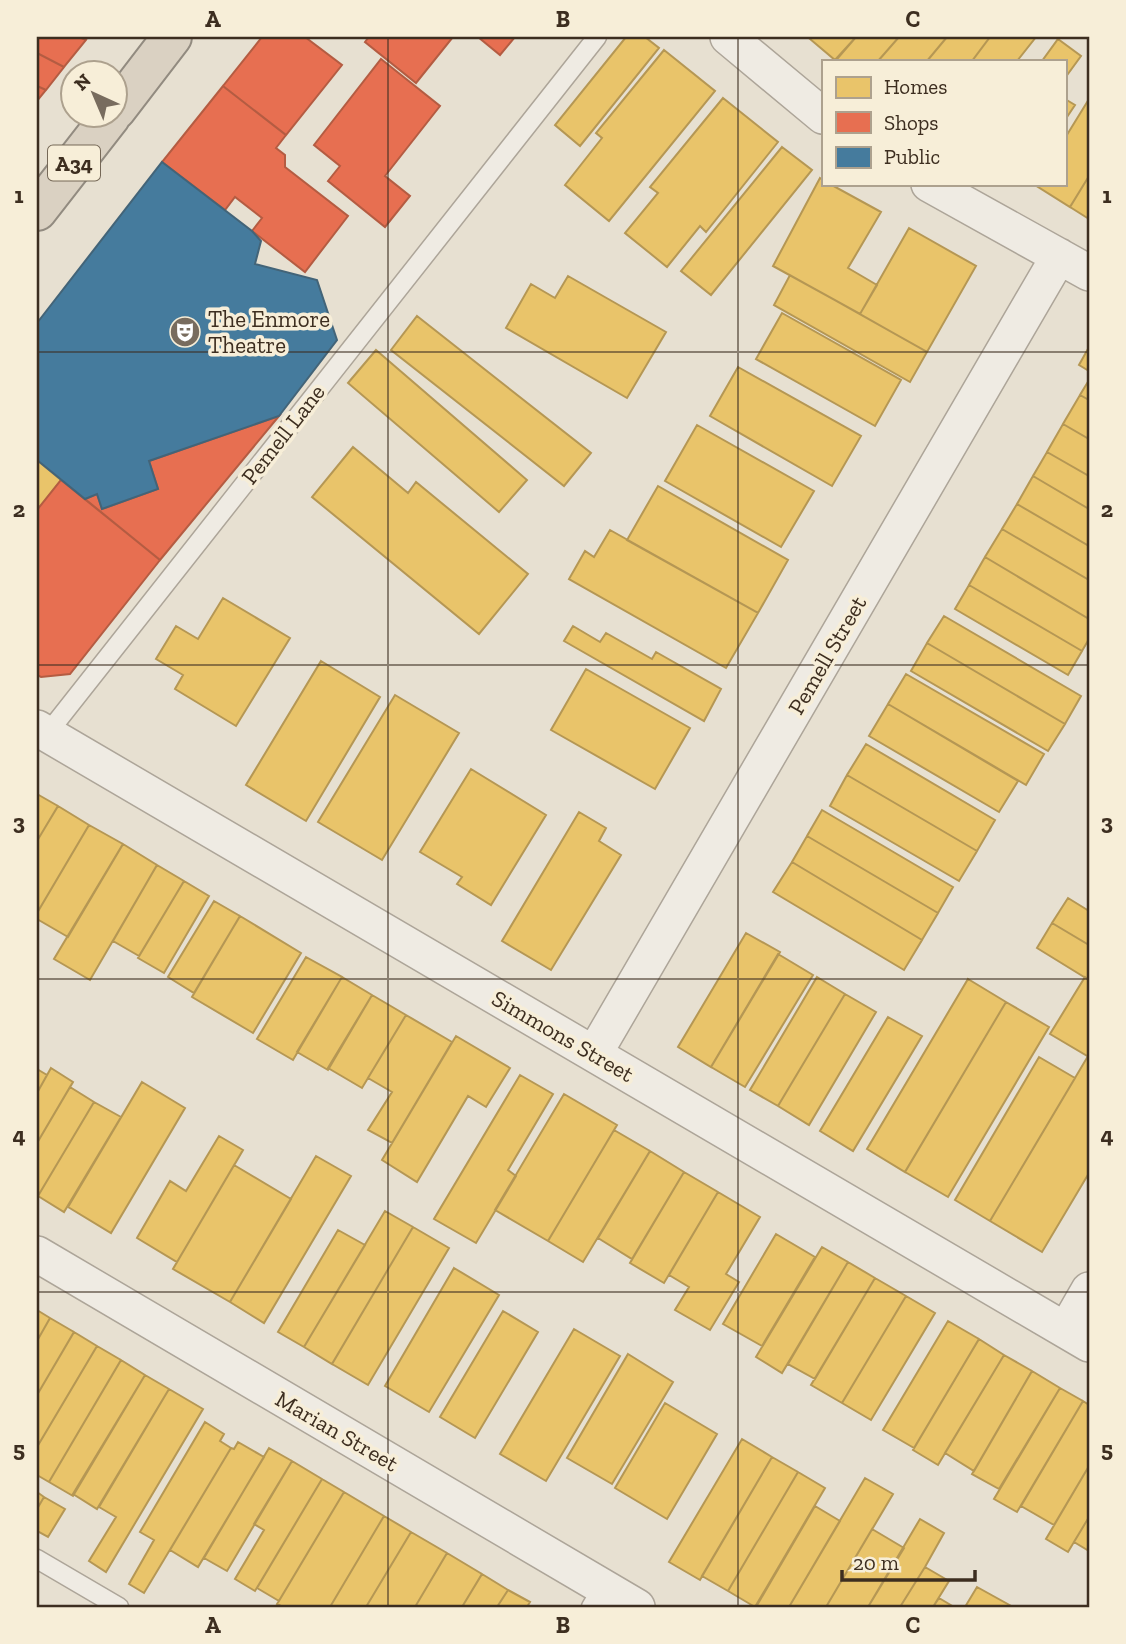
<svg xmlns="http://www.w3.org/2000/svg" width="1126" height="1644" font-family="'Zilla Slab',serif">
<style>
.homes{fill:#e9c46a;stroke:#b59754;stroke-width:2}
.shops{fill:#e76f51;stroke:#b45c42;stroke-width:2}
.public{fill:#457b9d;stroke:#436478;stroke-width:2}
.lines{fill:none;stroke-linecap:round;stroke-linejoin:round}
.lane-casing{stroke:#ada599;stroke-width:21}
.street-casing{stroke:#ada599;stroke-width:38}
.highway-casing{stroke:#928b80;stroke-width:42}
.lane{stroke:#efebe3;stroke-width:18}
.street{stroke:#efebe3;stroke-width:35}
.highway{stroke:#dad1c2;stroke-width:38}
.grid{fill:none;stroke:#3d2e20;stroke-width:2;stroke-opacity:0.55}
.labels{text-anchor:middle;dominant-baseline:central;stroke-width:7;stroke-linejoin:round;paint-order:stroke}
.shield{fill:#f7eed8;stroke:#756857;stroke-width:2}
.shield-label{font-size:21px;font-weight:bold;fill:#3d2e20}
.poi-label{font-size:23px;fill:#3d2e20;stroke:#f7eed8;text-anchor:start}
.street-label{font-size:23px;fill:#3d2e20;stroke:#f7eed8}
.neatline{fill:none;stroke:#3d2e20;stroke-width:2.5}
.grid-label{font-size:23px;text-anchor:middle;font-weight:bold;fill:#3d2e20}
</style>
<rect width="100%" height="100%" fill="#e7e0d1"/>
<path class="homes" d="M626 37H645L659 48 580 146 555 125Z
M812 37H856L835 60 810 39Z
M856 37H899L878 61H840L837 59Z
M899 37H947L927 61H878Z
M947 37H990L972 61H927Z
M990 37H1036L1017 61H972Z
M1058 39 1081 56 1065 78V61H1042Z
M664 50 715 91 609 221 565 185 602 138 596 133Z
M723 98 778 142 706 232 700 226 667 267 625 233 658 193 650 187Z
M1065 99 1075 105 1065 120Z
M1089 99V176L1070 207 1035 185 1036 184H1065V138Z
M782 147 812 170 711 295 681 271Z
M1089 176V219L1070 207Z
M820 178 823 180V184H830L881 212 848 268 877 285 860 314 773 266Z
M909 228 976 266 927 352 860 314Z
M790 275 927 352 910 382 774 305Z
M568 276 666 332 627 398 506 328 531 284 555 298Z
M782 313 901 380 875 426 756 359Z
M417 316 591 453 564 486 391 350Z
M1089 347V371L1079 365Z
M376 350 527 480 499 512 348 383Z
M738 367 861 436 832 486 710 416Z
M1089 380V400L1080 395Z
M1080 395 1089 400V439L1063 424Z
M1063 424 1089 439V476L1047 452Z
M697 425 814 491 781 547 665 481Z
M353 447 408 493 416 482 528 574 479 634 312 497Z
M1047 452 1089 476V509L1033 476Z
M37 460 61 480 37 510Z
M1033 476 1089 509V546L1017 504Z
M658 486 788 560 758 613 627 540Z
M1017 504 1089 546V580L1002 529Z
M1002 529 1089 580V619L985 557Z
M610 530 758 613 726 668 569 579 585 551 594 557Z
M985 557 1089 619V639L1082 651 969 585Z
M969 585 1082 651 1068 675 955 609Z
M223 598 290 638 236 726 175 689 183 675 156 659 176 626 198 639Z
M944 616 1081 696 1065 724 927 643Z
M573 626 600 642 606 633 652 659 656 652 721 689 704 721 564 641Z
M927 643 1065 724 1048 751 911 671Z
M321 661 380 697 306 821 246 785Z
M586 669 690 728 655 789 551 730Z
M906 674 1044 754 1026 785 888 704Z
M395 695 459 733 382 860 318 822Z
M888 704 1018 781 999 812 869 736Z
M866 744 995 820 977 851 847 775Z
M471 769 546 815 491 905 457 884 462 877 420 852Z
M847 775 977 851 959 881 830 806Z
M37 794 58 806 37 841Z
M58 806 89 825 37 913V841Z
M822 810 953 887 938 913 807 836Z
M579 812 606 828 599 841 621 855 551 970 502 941Z
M89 825 123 844 68 937 37 919V913Z
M807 836 938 913 922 940 792 862Z
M123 844 157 865 90 980 54 959Z
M792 862 922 940 904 970 773 892Z
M157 865 184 881 139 956 113 941Z
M184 881 209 896 164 973 138 958Z
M1068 898 1089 911V945L1052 923Z
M214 901 240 916 194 993 168 977Z
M240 916 301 953 253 1033 192 997Z
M1052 923 1089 945V980L1037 948Z
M746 933 780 952 711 1067 678 1047Z
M778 954 813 975 745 1087 711 1067Z
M306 957 342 977 293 1060 257 1039Z
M342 977 372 995 328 1070 297 1052Z
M817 977 845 994 778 1106 750 1090Z
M1085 977 1089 980V1057L1050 1034Z
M968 979 1006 1002 905 1172 867 1149Z
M845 994 876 1012 809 1125 778 1106Z
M372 995 406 1015 362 1088 328 1068Z
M1006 1002 1049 1027 948 1197 905 1172Z
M406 1015 452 1042 392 1143 368 1130 392 1092 368 1078Z
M888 1017 922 1036 853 1151 820 1131Z
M456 1036 510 1068 486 1107 468 1096 417 1182 382 1160Z
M1088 1056 1089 1057V1173L1042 1252 990 1221Z
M1039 1057 1075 1078 990 1221 955 1200Z
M51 1068 73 1082 37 1143V1093Z
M37 1069 47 1075 37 1093Z
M520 1075 553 1094 508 1170 516 1176 476 1243 434 1219Z
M142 1082 185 1108 111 1233 68 1207Z
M70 1087 94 1102 38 1196 37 1195V1143Z
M564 1094 617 1125 548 1241 495 1210Z
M94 1102 121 1117 64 1212 38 1196Z
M614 1130 650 1151 583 1262 548 1241Z
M219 1136 243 1150 177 1262 137 1238 170 1181 186 1191Z
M650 1151 684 1172 632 1259 598 1238Z
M316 1156 351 1176 264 1323 230 1302Z
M234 1165 291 1199 230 1302 173 1269Z
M684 1172 718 1192 664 1283 630 1263Z
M718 1192 760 1217 726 1274 739 1282 710 1330 675 1310 689 1287 669 1275Z
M385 1211 413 1227 332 1364 304 1347Z
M413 1227 449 1248 368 1385 332 1364Z
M338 1230 365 1245 304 1347 278 1332Z
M776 1234 815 1257 762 1346 723 1324Z
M822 1247 848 1262 782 1373 756 1357Z
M848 1262 875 1278 815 1379 788 1364Z
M454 1268 499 1295 429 1412 385 1386Z
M875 1278 906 1296 842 1403 811 1385Z
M906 1296 935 1313 871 1420 842 1403Z
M37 1310 50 1318 37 1341Z
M503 1311 538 1332 475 1438 440 1417Z
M50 1318 74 1332 37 1395V1341Z
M948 1321 979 1339 914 1448 883 1430Z
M574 1329 620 1356 546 1481 500 1454Z
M74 1332 97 1346 37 1447V1395Z
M979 1339 1004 1355 938 1465 913 1450Z
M97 1346 121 1360 49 1482 37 1475V1447Z
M628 1354 673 1382 612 1484 567 1458Z
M1004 1355 1032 1371 974 1471 945 1453Z
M121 1360 145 1375 73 1496 49 1482Z
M1032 1371 1060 1388 999 1489 972 1474Z
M145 1375 169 1389 97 1509 73 1494Z
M1060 1388 1083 1401 1017 1512 994 1499Z
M169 1389 203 1409 106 1572 89 1561 116 1517 99 1507Z
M1083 1401 1089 1405V1466L1054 1525 1021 1506Z
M665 1403 717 1434 667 1519 615 1488Z
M205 1422 224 1434 220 1441 231 1448 144 1593 129 1584 154 1540 140 1532Z
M742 1439 772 1457 700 1580 669 1562Z
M238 1442 264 1457 198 1567 170 1550 231 1448 234 1449Z
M269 1448 292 1461 227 1571 204 1558Z
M772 1457 798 1472 728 1591 702 1576Z
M292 1461 322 1479 255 1591 235 1579 264 1530 254 1524Z
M1089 1466V1517L1068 1552 1046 1539Z
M798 1472 825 1488 755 1607 728 1591Z
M865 1478 893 1494 826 1607H789Z
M322 1479 344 1492 279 1601 257 1588Z
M37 1492 44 1497 37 1509Z
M344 1492 384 1516 330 1607H283L277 1604Z
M44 1497 65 1509 48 1537 37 1531V1509Z
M815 1506 840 1521 789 1607H756Z
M384 1516 411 1532 366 1607H330Z
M1089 1517V1551L1074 1542Z
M920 1519 944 1533 925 1567 900 1607H868Z
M872 1529 904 1548 868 1607H826Z
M411 1532 447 1553 415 1607H366Z
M447 1553 482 1574 462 1607H415Z
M925 1567 949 1581 933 1607H900Z
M482 1574 508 1590 497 1607H462Z
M977 1587 1013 1607H965Z
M508 1590 530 1602 527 1607H497Z
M939 1598 954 1607H933Z"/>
<path class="shops" d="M37 37H79L86 40 64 67 37 53Z
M262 37H305L342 65 286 135 223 86Z
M366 37H453L416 83 365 42 368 38Z
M478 37H515L500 55Z
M37 53 64 67 46 90 37 86Z
M381 59 440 106 385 176 410 196 385 227 328 181 340 166 314 145Z
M37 86 46 90 37 101Z
M223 86 286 135 276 148 285 155V167L348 216 305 272 252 231 262 218 235 197 225 210 162 162Z
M279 416 160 560 85 499 97 494 102 509 158 489 149 461Z
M61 480 160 560 70 674 41 677 37 675V510Z"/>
<path class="public" d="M162 162 252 231 261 241 255 264 317 280 337 340 279 416 149 461 158 489 102 509 97 494 85 499 37 460V323Z"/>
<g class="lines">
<g class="lane-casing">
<path id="lane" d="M47 734 597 37
M37 1559 119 1607
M591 1607 603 1587"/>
</g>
<g class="street-casing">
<path id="street" d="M728 37 823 116
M929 184 1089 273
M37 728 1089 1344
M594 1054 1059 256
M37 1254 637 1607
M1066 1330 1089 1290"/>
</g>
<g class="highway-casing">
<path id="highway" d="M116 110 172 37
M37 211 111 116"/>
</g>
<use href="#lane" class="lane"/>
<use href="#street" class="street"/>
<use href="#highway" class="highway"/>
</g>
<path class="grid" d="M388 37V1607M738 37V1607M37 352H1089M37 665H1089M37 979H1089M37 1292H1089"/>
<defs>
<g id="theatre-disc" transform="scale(1.575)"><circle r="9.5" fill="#786c5e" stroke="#f7eed8"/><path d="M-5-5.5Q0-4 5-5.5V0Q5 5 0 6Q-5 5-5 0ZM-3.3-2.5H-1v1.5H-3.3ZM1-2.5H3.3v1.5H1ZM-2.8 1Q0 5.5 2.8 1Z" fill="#fff"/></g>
</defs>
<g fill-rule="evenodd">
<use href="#theatre-disc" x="185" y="332"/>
</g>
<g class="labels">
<rect class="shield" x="48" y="145.5" width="52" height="35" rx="5"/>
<g class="shield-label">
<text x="74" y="163">A34</text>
</g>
<g class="poi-label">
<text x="208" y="319">The Enmore<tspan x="208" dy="26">Theatre</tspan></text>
</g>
<g class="street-label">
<text transform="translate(283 434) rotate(-52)">Pemell Lane</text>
<text transform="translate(827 655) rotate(-60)">Pemell Street</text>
<text transform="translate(563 1036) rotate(30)">Simmons Street</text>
<text transform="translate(337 1431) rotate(30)">Marian Street</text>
</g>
</g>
<rect width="1126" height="1644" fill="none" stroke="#f7eed8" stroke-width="77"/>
<rect x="822" y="60" width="245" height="126" fill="#f7eed8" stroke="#ada18e" stroke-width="2"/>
<rect x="836" y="77" width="35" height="21" fill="#e9c46a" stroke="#ada18e" stroke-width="2"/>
<text x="884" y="94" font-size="21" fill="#3d2e20">Homes</text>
<rect x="836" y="112" width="35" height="21" fill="#e76f51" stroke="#ada18e" stroke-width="2"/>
<text x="884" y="130" font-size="21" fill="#3d2e20">Shops</text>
<rect x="836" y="147" width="35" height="21" fill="#457b9d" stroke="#ada18e" stroke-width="2"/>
<text x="884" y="164" font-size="21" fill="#3d2e20">Public</text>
<g transform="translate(94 94) rotate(316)"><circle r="33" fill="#f7eed8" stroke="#ada18e" stroke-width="2"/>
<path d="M0-5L12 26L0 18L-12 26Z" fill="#786c5e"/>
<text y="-10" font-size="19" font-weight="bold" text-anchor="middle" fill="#3d2e20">N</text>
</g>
<path d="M842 1570v10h133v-10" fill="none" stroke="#3d2e20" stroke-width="3.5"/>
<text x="853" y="1570" font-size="21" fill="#3d2e20" stroke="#f7eed8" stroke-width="5" paint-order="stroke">20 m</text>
<rect x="38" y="38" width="1050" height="1568" class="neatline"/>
<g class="grid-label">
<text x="213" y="27">A</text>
<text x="563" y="27">B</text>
<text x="913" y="27">C</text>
<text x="19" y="203">1</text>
<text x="1107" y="203">1</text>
<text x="19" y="517">2</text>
<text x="1107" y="517">2</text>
<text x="19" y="830">3</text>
<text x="1107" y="830">3</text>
<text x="19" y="1143">4</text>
<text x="1107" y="1143">4</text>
<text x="19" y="1457">5</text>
<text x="1107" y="1457">5</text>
<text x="213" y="1633">A</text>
<text x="563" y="1633">B</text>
<text x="913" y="1633">C</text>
</g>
</svg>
